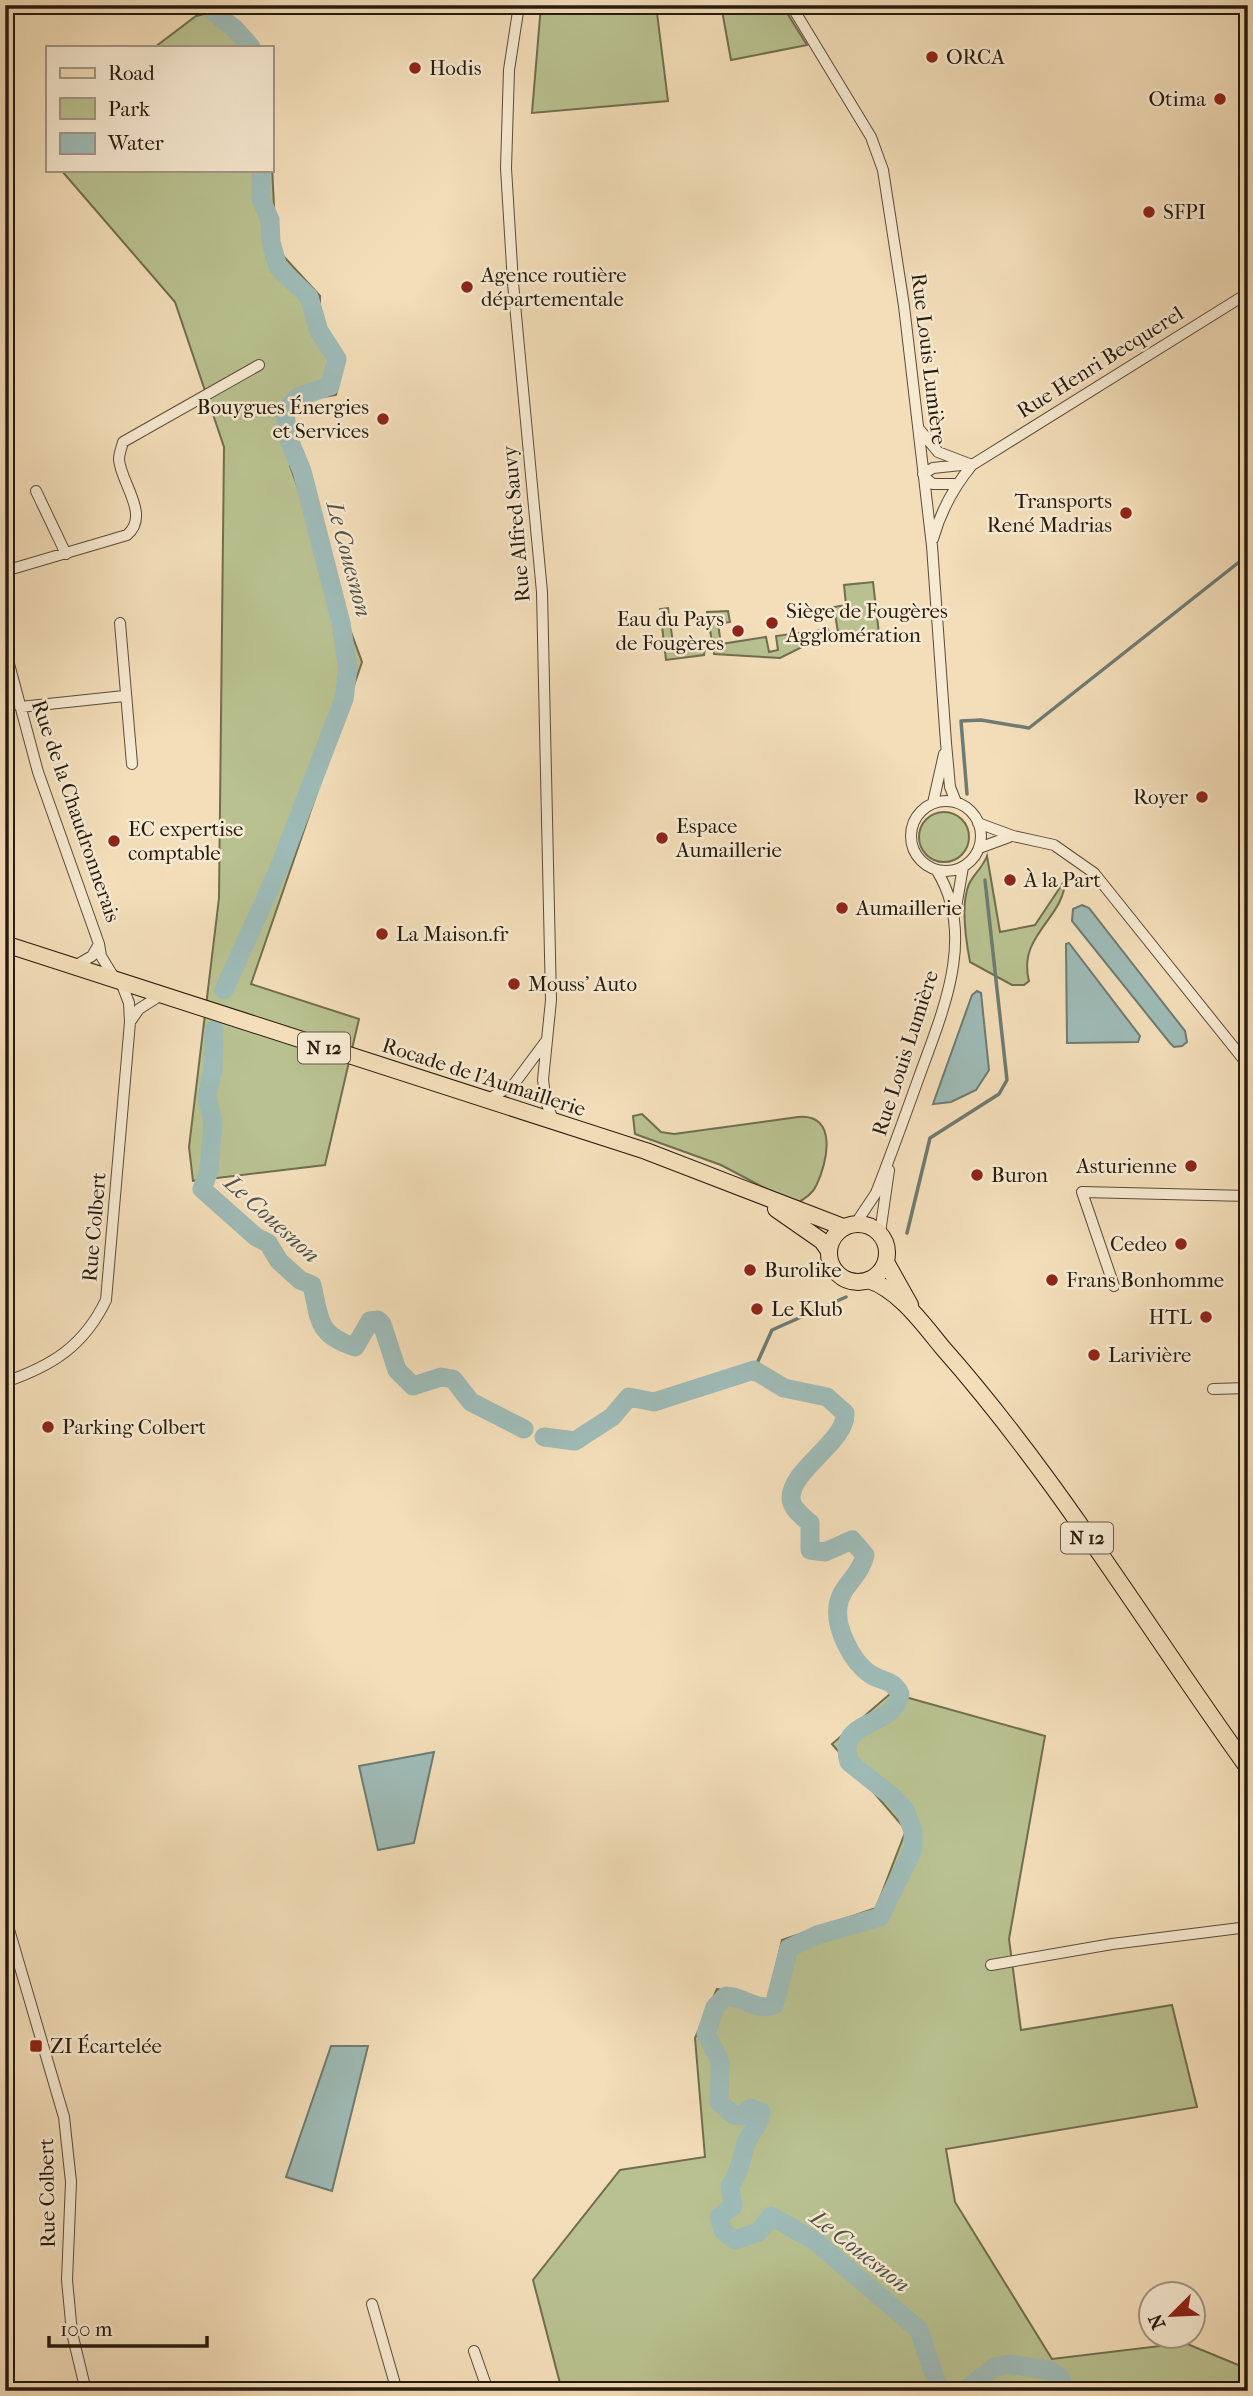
<svg xmlns="http://www.w3.org/2000/svg" width="1253" height="2396" font-family="'IM FELL French Canon',serif">
<style>
.green{fill:#b9c190;stroke:#706e4f;stroke-width:2}
.water{fill:#9ebbb7;stroke:#6e7b73;stroke-width:2}
.lines{fill:none;stroke-linecap:round;stroke-linejoin:round}
.stream{stroke:#6e7b73;stroke-width:3.5}
.river{stroke:#9ebbb7;stroke-width:19}
.street-casing{stroke:#5a4c39;stroke-width:12}
.primary-casing{stroke:#271b0e;stroke-width:18}
.street{stroke:#f7ead2;stroke-width:10}
.primary{stroke:#f3deb9;stroke-width:16}
.poi-dot{fill:#8f2418;stroke:#f7ead2;stroke-width:2.5}
.labels{text-anchor:middle;dominant-baseline:central;stroke-width:5;stroke-linejoin:round;paint-order:stroke}
.shield{fill:#f7ead2;stroke:#655949;stroke-width:2}
.shield-label{font-size:19px;font-weight:bold;fill:#271b0e}
.poi-label{font-size:21px;fill:#271b0e;stroke:#f7ead2;text-anchor:start}
.street-label{font-size:21px;fill:#271b0e;stroke:#f7ead2}
.water-label{font-size:23px;font-style:italic;fill:#515349;stroke:#f7ead2}
</style>
<rect width="100%" height="100%" fill="#f3deb9"/>
<filter id="stains"><feTurbulence type="fractalNoise" baseFrequency=".00286" numOctaves="4"/><feColorMatrix values="0 0 0 0 .2 0 0 0 0 .09 0 0 0 0 .02 0 0 0 .5 -.17"/></filter>
<radialGradient id="worn" r=".72"><stop offset=".6" stop-color="#630" stop-opacity="0"/><stop offset="1" stop-color="#630" stop-opacity=".3"/></radialGradient>
<path class="green" d="M541 5H656L668 101 532 113Z
M721 5H782L807 45 731 60Z
M225 9 256 47H155L196 16Z
M271 145 276 248 320 296V331L343 355 336 395 288 403 286 417 297 446 290 466 362 662 251 984 359 1019 325 1165 193 1181 189 1147 219 898 224 447 175 302 61 170H271Z
M873 582 879 634 839 639 834 607 846 605 844 585Z
M668 608 674 650 705 648 704 655 666 660 660 609Z
M728 611 730 622 718 624 721 644 766 637 769 652 778 650 776 636 828 629 831 640 808 644 780 658 714 654 707 612Z
M919 837a25 25 0 1 1 50 0a25 25 0 1 1-50 0Z
M987 856 1000 932 1035 925 1065 880C1065 918 1017 935 1029 981L1024 985H1012L970 962C966 941 960 905 969 884 974 874 983 867 987 856Z
M642 1114 661 1132 674 1134 798 1117C838 1113 828 1162 816 1186 812 1195 803 1200 795 1204L721 1165 635 1134 633 1116Z
M891 1693 1045 1736 1009 1939 1021 2030 1172 2005 1197 2107 946 2149 955 2202 1052 2359 1185 2343 1248 2369V2391H562L533 2280 620 2170 705 2157 695 2038 717 1989 768 2000 782 1940 876 1908 906 1830 832 1744Z"/>
<path class="water" d="M1082 905 1089 908 1185 1031 1187 1042 1182 1046 1174 1047 1170 1043 1072 921 1073 909Z
M1069 943 1140 1036 1138 1042 1067 1043 1066 944Z
M977 991 981 993 989 1070 976 1090 951 1102 933 1104 972 995Z
M434 1752 414 1843 378 1850 359 1766Z
M331 2046H368L332 2191 286 2177Z"/>
<g class="lines">
<path class="stream" d="M967 794 961 721 981 720 1029 728 1248 555
M907 1233 930 1138 999 1094 1007 1080 985 880
M754 1370 772 1330 846 1297"/>
<path class="river" d="M205 5 235 29 251 47
M224 990 280 866 344 699 348 668 341 623 302 471 290 442 284 411 298 397 330 386 337 359 319 331 309 297 278 267 271 242 270 220 261 199V170
M214 1030 213 1070 207 1096 213 1122 209 1171 202 1189 256 1237 268 1243 279 1261 300 1280 312 1285C320 1320 317 1335 355 1347L370 1321 378 1320 382 1324 397 1370 413 1386 441 1377 453 1379 471 1402 524 1429
M544 1437 575 1441 612 1417 629 1397 654 1402 754 1370 784 1388 827 1397 845 1413C847 1441 791 1469 791 1498 791 1508 803 1517 810 1523V1550L825 1552 852 1540 865 1555C861 1576 840 1586 838 1607 835 1628 852 1662 870 1674 882 1682 893 1679 900 1694 895 1730 835 1716 849 1762L894 1798 905 1810 913 1831V1849L880 1917 817 1935 789 1948 774 2005C757 2012 743 1996 726 1996L715 2007 706 2034 720 2061 719 2102 734 2115 741 2116 751 2108 761 2112C760 2125 751 2131 746 2143 741 2159 740 2172 730 2186L733 2206 719 2217 723 2231 735 2240 759 2232 771 2216 815 2241 919 2330 937 2384 944 2391
M964 2391 995 2367 1009 2364 1048 2370 1060 2377 1066 2391"/>
<g class="street-casing">
<path id="street" d="M519 5 509 70 506 168 513 283 542 592 551 1000 543 1080 546 1102 554 1122
M791 5 871 137 883 170 904 306 932 546 946 743 950 787 956 802
M919 429 938 452 972 465
M923 474 933 468 961 465
M924 477 933 484H956
M36 491 66 554
M933 539C941 510 953 488 972 465L1248 293
M5 571 127 535C151 515 120 482 119 459 119 453 122 447 123 442L259 365
M120 623 132 764
M5 649 38 772 99 944
M20 707 124 696
M911 836a35 35 0 1 1 70 0a35 35 0 1 1-70 0Z
M933 803 944 754
M978 823 1013 836 1054 845 1094 873 1248 1065
M979 848 1009 837
M955 913 963 867
M75 966 92 956 99 944 101 956 115 979
M121 982 129 1003 130 1022 139 1009 161 995
M487 1100 514 1084 546 1041
M856 1223 876 1193C891 1155 905 1116 919 1077 942 1013 977 936 937 871
M880 1233 889 1170
M1114 1286 1082 1192 1248 1196
M5 1382C52 1366 84 1346 106 1300L130 1022
M1213 1389 1248 1388
M5 1916 64 2117 71 2182 67 2280 72 2333 86 2391
M991 1965 1112 1944 1248 1927
M372 2304 397 2391
M474 2351 487 2388 478 2391"/>
</g>
<g class="primary-casing">
<path id="primary" d="M5 944 646 1151 843 1227
M776 1209 822 1241 829 1251
M829 1253a29 29 0 1 1 58 0a29 29 0 1 1-58 0Z
M886 1262 910 1305
M868 1280C898 1289 923 1324 942 1347 1057 1477 1147 1628 1248 1768"/>
</g>
<use href="#street" class="street"/>
<use href="#primary" class="primary"/>
</g>
<g class="poi-dot">
<circle cx="932" cy="57" r="7"/>
<circle cx="415" cy="68" r="7"/>
<circle cx="1220" cy="99" r="7"/>
<circle cx="1149" cy="212" r="7"/>
<circle cx="467" cy="287" r="7"/>
<circle cx="383" cy="419" r="7"/>
<circle cx="1126" cy="513" r="7"/>
<circle cx="772" cy="623" r="7"/>
<circle cx="738" cy="631" r="7"/>
<circle cx="1202" cy="797" r="7"/>
<circle cx="662" cy="838" r="7"/>
<circle cx="114" cy="841" r="7"/>
<circle cx="1010" cy="880" r="7"/>
<circle cx="842" cy="908" r="7"/>
<circle cx="382" cy="934" r="7"/>
<circle cx="514" cy="984" r="7"/>
<circle cx="1191" cy="1166" r="7"/>
<circle cx="977" cy="1175" r="7"/>
<circle cx="1181" cy="1244" r="7"/>
<circle cx="750" cy="1270" r="7"/>
<circle cx="1052" cy="1280" r="7"/>
<circle cx="757" cy="1309" r="7"/>
<circle cx="1206" cy="1317" r="7"/>
<circle cx="1094" cy="1355" r="7"/>
<circle cx="48" cy="1427" r="7"/>
<rect x="29" y="2039" width="14" height="14" rx="3.5"/>
</g>
<g class="labels">
<g class="shield">
<rect x="298" y="1032.5" width="52" height="31" rx="5"/>
<rect x="1061" y="1522.5" width="52" height="31" rx="5"/>
</g>
<g class="shield-label">
<text x="324" y="1048">N 12</text>
<text x="1087" y="1538">N 12</text>
</g>
<g class="poi-label">
<text x="946" y="57">ORCA</text>
<text x="429" y="68">Hodis</text>
<text x="1206" y="99" text-anchor="end">Otima</text>
<text x="1163" y="212">SFPI</text>
<text x="481" y="275">Agence routière<tspan x="481" dy="24">départementale</tspan></text>
<text x="369" y="407" text-anchor="end">Bouygues Énergies<tspan x="369" dy="24">et Services</tspan></text>
<text x="1112" y="501" text-anchor="end">Transports<tspan x="1112" dy="24">René Madrias</tspan></text>
<text x="786" y="611">Siège de Fougères<tspan x="786" dy="24">Agglomération</tspan></text>
<text x="724" y="619" text-anchor="end">Eau du Pays<tspan x="724" dy="24">de Fougères</tspan></text>
<text x="1188" y="797" text-anchor="end">Royer</text>
<text x="676" y="826">Espace<tspan x="676" dy="24">Aumaillerie</tspan></text>
<text x="128" y="829">EC expertise<tspan x="128" dy="24">comptable</tspan></text>
<text x="1024" y="880">À la Part</text>
<text x="856" y="908">Aumaillerie</text>
<text x="396" y="934">La Maison.fr</text>
<text x="528" y="984">Mouss' Auto</text>
<text x="1177" y="1166" text-anchor="end">Asturienne</text>
<text x="991" y="1175">Buron</text>
<text x="1167" y="1244" text-anchor="end">Cedeo</text>
<text x="764" y="1270">Burolike</text>
<text x="1066" y="1280">Frans Bonhomme</text>
<text x="771" y="1309">Le Klub</text>
<text x="1192" y="1317" text-anchor="end">HTL</text>
<text x="1108" y="1355">Larivière</text>
<text x="62" y="1427">Parking Colbert</text>
<text x="50" y="2046">ZI Écartelée</text>
</g>
<g class="street-label">
<text transform="translate(929 359) rotate(83)">Rue Louis Lumière</text>
<text transform="translate(1100 362) rotate(-32)">Rue Henri Becquerel</text>
<text transform="translate(516 524) rotate(-95)">Rue Alfred Sauvy</text>
<text transform="translate(76 811) rotate(71)">Rue de la Chaudronnerais</text>
<text transform="translate(905 1053) rotate(-72)">Rue Louis Lumière</text>
<text transform="translate(484 1077) rotate(18)">Rocade de l'Aumaillerie</text>
<text transform="translate(94 1227) rotate(-85)">Rue Colbert</text>
<text transform="translate(47 2193) rotate(-91)">Rue Colbert</text>
</g>
<g class="water-label">
<text transform="translate(349 559) rotate(75)">Le Couesnon</text>
<text transform="translate(272 1219) rotate(42)">Le Couesnon</text>
<text transform="translate(860 2251) rotate(38)">Le Couesnon</text>
</g>
</g>
<rect width="1253" height="2396" fill="none" stroke="#f3deb9" stroke-width="28"/>
<rect x="7" y="7" width="1239" height="2382" fill="none" stroke="#271b0e" stroke-width="3.5"/>
<rect x="14" y="14" width="1225" height="2368" fill="none" stroke="#271b0e" stroke-width="2"/>
<rect x="46" y="46" width="228" height="126" fill="#f7ead2" stroke="#a49784" stroke-width="2"/>
<rect x="60" y="68" width="35" height="10" fill="#f3deb9" stroke="#a49784" stroke-width="2"/>
<text x="108" y="80" font-size="21" fill="#271b0e">Road</text>
<rect x="60" y="98" width="35" height="21" fill="#b9c190" stroke="#a49784" stroke-width="2"/>
<text x="108" y="116" font-size="21" fill="#271b0e">Park</text>
<rect x="60" y="133" width="35" height="21" fill="#9ebbb7" stroke="#a49784" stroke-width="2"/>
<text x="108" y="150" font-size="21" fill="#271b0e">Water</text>
<g transform="translate(1172 2315) rotate(246)"><circle r="33" fill="#f7ead2" stroke="#a49784" stroke-width="2"/>
<path d="M0-5L12 26L0 18L-12 26Z" fill="#8f2418"/>
<text y="-10" font-size="19" font-weight="bold" text-anchor="middle" fill="#271b0e">N</text>
</g>
<path d="M49 2336v10h158v-10" fill="none" stroke="#271b0e" stroke-width="3.5"/>
<text x="60" y="2336" font-size="21" fill="#271b0e" stroke="#f7ead2" stroke-width="5" paint-order="stroke">100 m</text>
<rect width="100%" height="100%" filter="url(#stains)"/>
<rect width="100%" height="100%" fill="url(#worn)"/>
</svg>
